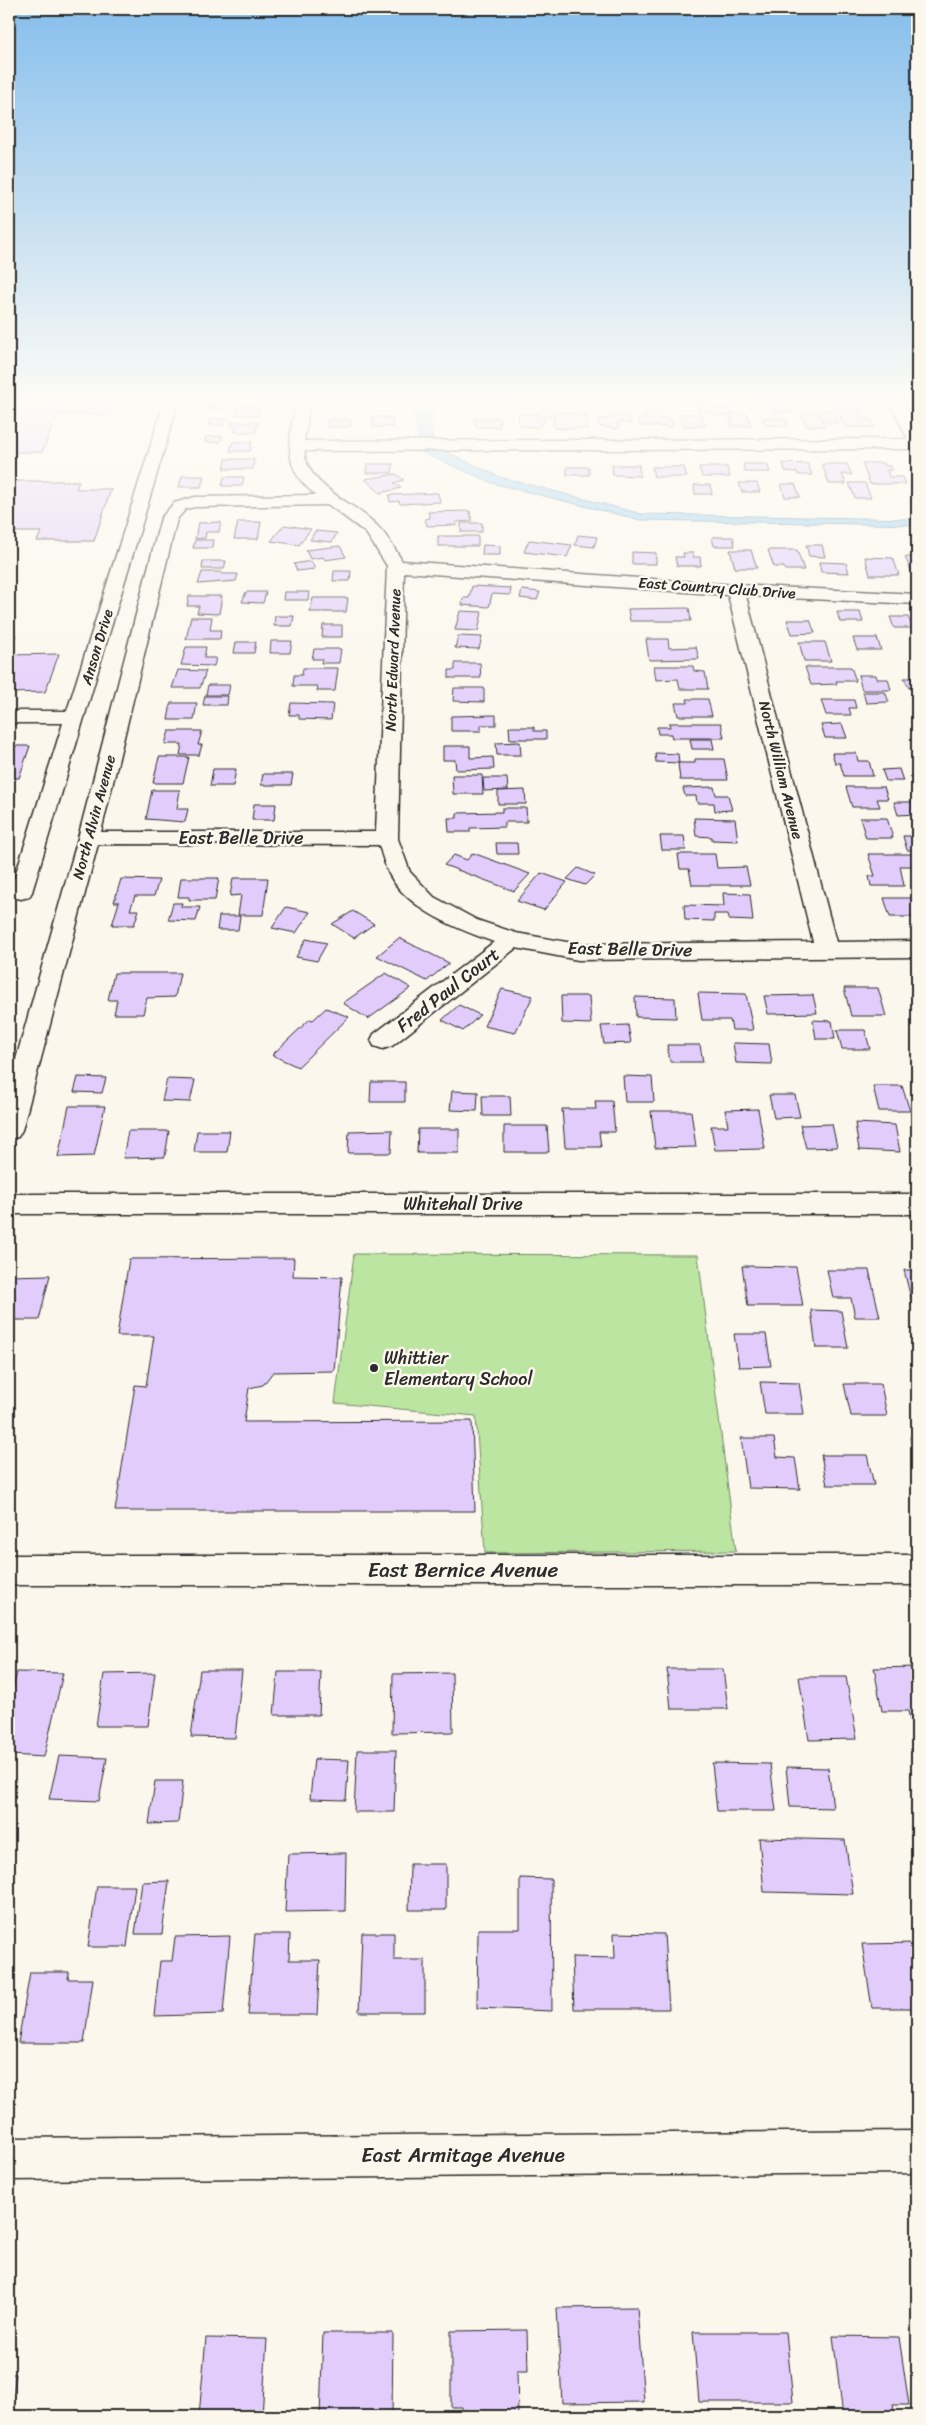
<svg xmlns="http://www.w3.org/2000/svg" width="926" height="2425" font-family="Sriracha,sans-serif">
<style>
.green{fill:#bbe5a1;stroke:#738866}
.water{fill:#93cef3;stroke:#698da3}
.building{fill:#e2ccfc;stroke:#2b2b2b}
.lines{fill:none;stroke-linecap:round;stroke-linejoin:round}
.minor-casing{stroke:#2b2b2b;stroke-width:3}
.minor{fill:#fbf7ec;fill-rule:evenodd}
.poi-dot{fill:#2b2b2b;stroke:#fbf7ec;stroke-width:2}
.labels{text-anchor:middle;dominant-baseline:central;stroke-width:5;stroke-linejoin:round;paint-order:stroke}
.far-street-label{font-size:15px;fill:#2b2b2b;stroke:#fbf7ec}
.street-label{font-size:18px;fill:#2b2b2b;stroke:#fbf7ec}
.poi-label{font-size:18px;fill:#2b2b2b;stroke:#fbf7ec;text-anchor:start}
.near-street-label{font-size:21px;fill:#2b2b2b;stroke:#fbf7ec}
</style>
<rect width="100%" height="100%" fill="#fbf7ec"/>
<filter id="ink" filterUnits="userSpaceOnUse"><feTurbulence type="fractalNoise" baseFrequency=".02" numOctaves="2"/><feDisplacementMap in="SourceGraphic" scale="10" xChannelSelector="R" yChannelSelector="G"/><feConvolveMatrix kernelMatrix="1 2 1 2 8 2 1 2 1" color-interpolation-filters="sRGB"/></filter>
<g filter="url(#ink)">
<path class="green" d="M354 1254 698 1255 736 1551 485 1553 476 1416 335 1403Z"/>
<path class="water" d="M418 403H434L431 412V436L449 453 500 477 642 514 917 519V525L640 520 492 483 421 452 415 411Z"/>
<path class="building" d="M9 403H139L112 404 108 414H58L42 452H9Z
M208 403H225L223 409H207Z
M695 404H709L712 411H697Z
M771 404H790L792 412H774Z
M835 404H857L864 420H872L875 427H845Z
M238 406H259L258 415H236Z
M714 408H729L731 415H716Z
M538 410H551V416H543L544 423H540V427L519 426 518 414 538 415Z
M832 410 838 423H827L822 411Z
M553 412 586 414 588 429 554 428Z
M646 413H662L663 419H672L673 427 640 426 638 419 647 418Z
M732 413H747L751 426H732L730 419H734Z
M801 413H819L825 426H806Z
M680 414H701L705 426H683Z
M611 416H630L631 423 618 422V429L599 426V419H611Z
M373 417H393L392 427H372Z
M475 418H499L500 427H476Z
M763 418 786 419 788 426 764 425Z
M210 419H225L223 425H208Z
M327 420H351L350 427H326Z
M232 422H258L256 432H235L236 426H231Z
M222 436 220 442H205L206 437Z
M233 442H252L250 451H230Z
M226 459H254L253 469H224Z
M783 463 808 464 812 475H798L797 472 785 471Z
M862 463H884L885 466H890L893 470H887L889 477H902L905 484H870Z
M367 464H393L392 473H366Z
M743 464H767L770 472H745Z
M822 464H847L852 475 842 474 846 484H829Z
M612 465H639L640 476 613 475Z
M567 467H589V475H567Z
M652 467H684L687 477H654Z
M699 467H727L730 477H702Z
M396 474 404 480 394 483 401 488 380 493 365 479Z
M182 476H204L201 487H179Z
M224 477H244L242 486H222Z
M9 481H79L76 489H111L94 541H37L41 532H9Z
M739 483H757L760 492H742Z
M849 483H865L871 498H855Z
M781 484H795L800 497H785Z
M694 485H710L712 494H695Z
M438 493 440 502 400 504 399 501 390 502 389 495Z
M470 511 472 521 456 522 457 525 427 526 425 519 430 518 428 512Z
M221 522 219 532H206L205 538 195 539 198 523Z
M238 522H261L258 539H234Z
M461 523H482V532H461Z
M284 525 311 529 299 545 271 541Z
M315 531 337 533 332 542 310 540Z
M578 535 597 537 594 547 575 545Z
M438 536H478V546H438Z
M712 537H733L735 546H714Z
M195 540H213L212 548H193Z
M529 540 572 545 567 557 524 552Z
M483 545 500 546V555H482Z
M806 545H822L825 557 809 556Z
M340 546 346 557 325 560 323 557 310 559 306 550Z
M730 550H751L757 568H735Z
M768 550H797L804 570H785L784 567H774Z
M632 552 656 553V564H632Z
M683 553H693V557H700L701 566H677L675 557H684Z
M865 557 893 558 899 575H870Z
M905 557H917V575H913Z
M203 561H226L224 569H202Z
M311 561 315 569 297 571 294 564Z
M819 562 846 563 849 573 821 572Z
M334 571H351L350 581H333Z
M202 572H222L221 574H238L236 581 198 584Z
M472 586 511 588 510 595 492 594 489 607 462 605 463 598H469Z
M522 590 540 592 537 600 520 598Z
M246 592H266L263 603 242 602Z
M284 592H309L308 600H283Z
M189 596H222L219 614 197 613 199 606H187Z
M313 598H348L346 612H310Z
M689 608 691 621H630L628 609Z
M460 611 482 612 478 631 455 630Z
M837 612H860L863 622H840Z
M275 616H294L292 626H274Z
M191 617H212L210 630H221L220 639H186Z
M890 617H908L913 628H894Z
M787 620H810L815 633 792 634Z
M323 625H342V637H322Z
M9 635H16L9 652Z
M458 636 482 637 479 649 455 648Z
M853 638H877L881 650H857Z
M646 639H668L669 648 696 647 699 659 649 660Z
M271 641H292L290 653H270Z
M236 642H256L254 653H234Z
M799 642H825L831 661H804Z
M186 647H206L204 658H216L214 666 181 665Z
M314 649H341L339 663H321L322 659H312Z
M59 654 45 692 9 693V655Z
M455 663H480L481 678H449V670H455Z
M654 666H693L694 671 705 672 708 689H680L678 679 656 680Z
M805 667H851L856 681H836L837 684 811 685Z
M303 668H338L335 691H317L318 686H293L294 675H302Z
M178 670 206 671 200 688H172Z
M858 675H876L877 679H888L891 690H862Z
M904 678H917V688H909Z
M208 685H230L228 695H206Z
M454 688H484V702L453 701Z
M863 692H885L889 702 866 703Z
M205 696H228L227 705H203Z
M687 699H708L712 716H678L675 703H688Z
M821 700H854L856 708H849L851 715H826Z
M171 703H197L194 720H168Z
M291 703 333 704 331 720 299 719V715H289Z
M496 715V725H481V731H451V716Z
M669 723H721L724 738H672L671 734H658L657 727H670Z
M842 724 847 738H825L821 725Z
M509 727H534V731H546V739H510Z
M169 731H202L198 745H202L199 755H180L182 744H165Z
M690 739H712L714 749H692Z
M520 742 521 755H497L496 743Z
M9 746H30L19 778H9Z
M443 746H470V758L493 757 494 769 456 770 455 760H443Z
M655 753 678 754 679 763 656 762Z
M832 753H856L858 761H869L873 776H844L840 763H835Z
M159 757H189L183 783H153Z
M695 759H724L728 780H680L678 763H695Z
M213 769H236L233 786H210Z
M899 769 903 781H886L882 770Z
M263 774H293L291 785H261Z
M452 775H482L483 794H453Z
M483 778H507L508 790 484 791Z
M714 787 716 795H728L732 810 715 811 714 803H697L696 796H685L683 788Z
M846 787H884L888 799H877L880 807H852Z
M152 790H180L177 809H188L185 822 146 819Z
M525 790 526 804H498V791Z
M894 802H916L917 814 898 815Z
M254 804H276L274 820H252Z
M502 808H526L527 822H505V827L470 828V832H449L448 818H457V813L502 812Z
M694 818 735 819 738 841 712 840V837L696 836Z
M860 818H887L893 838H866Z
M660 836H684L686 850H662Z
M903 836H917V850H907Z
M496 843H517L518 854H497Z
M473 853 530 874 514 891 444 865 454 855 467 860Z
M678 854H715L717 868 746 867 750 885H692L689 869H680Z
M868 854H911L915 866H900L904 886H871L869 876H875Z
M578 868 595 875 585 885 567 879Z
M541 873 567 882 544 910 517 901Z
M181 878H219L215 900H189V897H178Z
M233 878H268L263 915H238L241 895 230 896Z
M121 879 159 880 154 896H135L130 910H139L134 925H112L119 902H114Z
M723 893 750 894 753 921 729 920 728 914H714V921L685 920 684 905 724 906Z
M884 898H914L917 917H890Z
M173 903H182L181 907H200L196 921 168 920Z
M286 907 310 912 296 933 272 928Z
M353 911 374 924 354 938 332 924Z
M219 916H240L238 930H217Z
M399 938 449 963 427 981 377 956Z
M306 939 327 943 317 961 296 957Z
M114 973H180L175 997 147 998 143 1014H114L117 1000H108Z
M386 973 411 988 368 1019 343 1003Z
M844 988H878L886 1016H851Z
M502 989 533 996 515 1033 484 1026Z
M698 993 746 994 753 1030H732L730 1020H702Z
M813 995 817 1013 768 1014 764 996Z
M561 996H589L591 1024 562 1023Z
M635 997 675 998 676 1018 636 1017Z
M459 1005 480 1015 463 1031 442 1020Z
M326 1008 349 1017 298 1067 272 1055 310 1019 313 1020Z
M813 1020 832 1021 835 1039H816Z
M628 1025 631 1043 604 1044 601 1026Z
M837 1030H865L870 1049H842Z
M733 1043 769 1044 772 1064 736 1063Z
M667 1045H700L703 1062H670Z
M623 1076 652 1077 654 1102H625Z
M78 1077 106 1078 102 1093 74 1092Z
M167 1079 195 1080 190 1102 162 1101Z
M371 1082H405V1102H370Z
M873 1086H902L910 1111H879Z
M452 1091 478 1092 477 1111 450 1110Z
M769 1095H795L800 1117 774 1118Z
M482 1096H510L511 1116H483Z
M595 1101H612L615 1132H599L601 1147H565L562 1109H596Z
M69 1106H105L94 1156 58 1157Z
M758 1109 765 1149 715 1150 711 1126H728L725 1110Z
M651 1111H691L696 1147 655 1148Z
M855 1123 895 1125 900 1152 859 1150Z
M832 1124 837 1147 806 1148 800 1125Z
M504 1126H547L549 1152H504Z
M418 1129H459V1153H417Z
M392 1130 391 1153H348L349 1131Z
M128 1131H169L165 1157 123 1158Z
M197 1131H230L227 1152H194Z
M294 1258 293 1276 342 1277 334 1371 273 1372 263 1385 249 1388 244 1422 472 1421 475 1511H115L135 1385 146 1386 154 1336H117L129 1259Z
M742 1266 796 1267 803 1306H748Z
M827 1270H869L880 1317H855L851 1298H833Z
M904 1270H917V1311H914Z
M50 1275 39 1320H9V1276Z
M811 1310 841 1311 848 1348H816Z
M734 1334H766L771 1366 739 1367Z
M760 1382 799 1383 804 1414H765Z
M844 1384H881L887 1416H851Z
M910 1437H917V1472Z
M741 1438H774L777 1457 795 1458 800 1489 748 1488Z
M821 1455H867L874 1485H827Z
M917 1667V1746H916L908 1711H882L874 1668Z
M667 1669H723L728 1709H671Z
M200 1670H242L235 1738 191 1737Z
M17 1672 63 1673 44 1757 9 1755V1704Z
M278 1672H321L319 1715H274Z
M155 1673 148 1726H96L104 1674Z
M452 1673 453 1732 392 1733 393 1674Z
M799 1677H846L857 1739 809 1740Z
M357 1750H396L394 1812H354Z
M59 1756 107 1758 99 1801 49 1799Z
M314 1759 349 1760 346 1800 310 1799Z
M712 1763 770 1764 776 1811H717Z
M786 1767 828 1768 833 1808 790 1807Z
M155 1781H183L178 1823 149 1824Z
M759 1838 845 1840 853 1894 764 1892Z
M346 1853 345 1911 285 1912 288 1854Z
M410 1864H446V1910H409Z
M520 1878 551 1879 552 2011 477 2008 478 1929H520Z
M169 1881 162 1934H135L142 1882Z
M97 1886H135L127 1947H88Z
M362 1933H394V1960H425V2012H359Z
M614 1933 664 1934 669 2009H574L572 1957 615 1958Z
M255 1934H290L289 1960H320L317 2015H248Z
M230 1936 223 2014 154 2016 160 1961H172L175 1937Z
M917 1943V2008H872L862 1944Z
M30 1972H69L68 1979H93L84 2043H18Z
M637 2307 644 2402 562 2403 557 2308Z
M527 2330 528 2371H517L518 2416H462V2407H451V2331Z
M693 2332H786L793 2402H699Z
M323 2333H393L392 2416H320Z
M833 2336 899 2337 909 2405H893L895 2416H843Z
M206 2338 267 2339 262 2416H199Z
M9 2374H16L10 2416H9Z"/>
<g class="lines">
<g class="minor-casing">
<path id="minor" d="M164 403H178L32 892 29 897 21 899 13 897 10 892 63 723H9V711H67Z
M296 403H310L304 441 908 439 890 403H904L917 428V449L304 451C308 487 348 499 372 521 385 532 394 547 402 561L736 585 917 594V604L746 596 836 942 917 941V957L578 960 516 948 392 1046 383 1049 374 1046 371 1040 374 1034 494 942C458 929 408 910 389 874 385 866 382 855 379 845L98 844 22 1130 18 1137 9 1139V1084L78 838 161 518 174 503 195 497 316 495C281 468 289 442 296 403ZM329 505 366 533 387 566 376 832H101L177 519 186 509 195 507ZM404 572 728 595 813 942 578 944 516 933 477 920 434 897 410 872 398 839Z
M9 1194H917V1214H9Z
M9 1555H917V1585H9Z
M917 2131V2173L9 2180V2138Z"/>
</g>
<use href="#minor" class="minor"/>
</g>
</g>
<linearGradient id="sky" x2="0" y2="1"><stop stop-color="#86beec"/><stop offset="0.54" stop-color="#fdfbf6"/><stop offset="1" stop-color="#fdfbf6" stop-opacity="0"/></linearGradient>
<rect width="926" height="742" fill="url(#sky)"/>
<circle class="poi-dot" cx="374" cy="1368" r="5"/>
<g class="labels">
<g class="far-street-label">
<text transform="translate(717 588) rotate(4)">East Country Club Drive</text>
<text transform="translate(97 647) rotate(-73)">Anson Drive</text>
<text transform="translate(393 660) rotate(-88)">North Edward Avenue</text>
<text transform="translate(781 770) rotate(76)">North William Avenue</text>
<text transform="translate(94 817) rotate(-75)">North Alvin Avenue</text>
</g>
<g class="street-label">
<text x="241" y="838">East Belle Drive</text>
<text transform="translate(630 949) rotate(1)">East Belle Drive</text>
<text transform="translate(448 990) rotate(-38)">Fred Paul Court</text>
<text x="463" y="1204">Whitehall Drive</text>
</g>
<g class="poi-label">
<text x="384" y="1358">Whittier<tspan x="384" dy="21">Elementary School</tspan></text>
</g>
<g class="near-street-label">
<text x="463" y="1570">East Bernice Avenue</text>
<text x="463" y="2155">East Armitage Avenue</text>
</g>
</g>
<rect width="926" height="2425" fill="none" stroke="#fbf7ec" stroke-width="30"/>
<rect x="15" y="15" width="896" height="2395" fill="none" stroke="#2b2b2b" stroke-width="2" filter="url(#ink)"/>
</svg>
